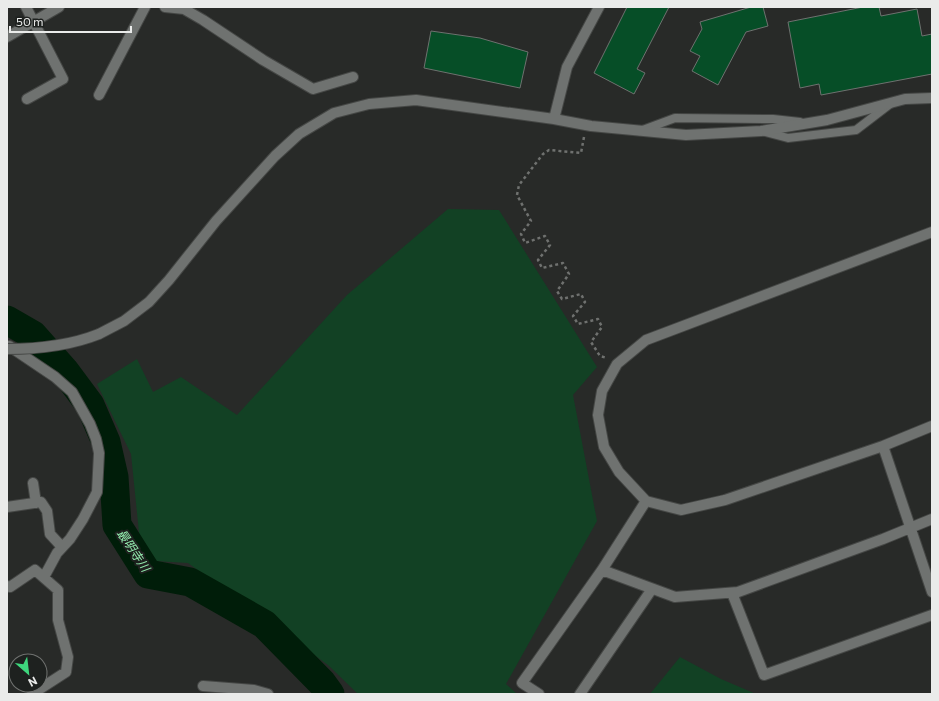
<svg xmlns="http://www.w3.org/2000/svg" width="939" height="701" font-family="Commissioner,'Noto Sans JP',sans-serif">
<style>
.green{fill:#124124}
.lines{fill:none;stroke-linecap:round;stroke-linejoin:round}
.river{stroke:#001d09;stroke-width:29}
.building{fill:#064e27;stroke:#6e716f}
.service-casing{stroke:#454745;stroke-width:10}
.minor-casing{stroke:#454745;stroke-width:12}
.tertiary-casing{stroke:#454745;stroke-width:12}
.path{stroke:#6f716f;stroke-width:2.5;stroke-dasharray:3 3;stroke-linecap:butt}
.service{stroke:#6f7270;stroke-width:8}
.minor{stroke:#6f7270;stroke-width:10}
.tertiary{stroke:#6f7270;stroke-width:10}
.tertiary-bridge-casing{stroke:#454745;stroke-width:12;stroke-linecap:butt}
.tertiary-bridge{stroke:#6f7270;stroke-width:10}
.labels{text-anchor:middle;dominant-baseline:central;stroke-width:4;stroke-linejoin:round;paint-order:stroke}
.water-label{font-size:12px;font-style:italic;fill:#96f0b1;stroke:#1e211f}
</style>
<rect width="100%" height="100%" fill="#282a28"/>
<path class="green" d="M448 209 499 210 597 367 573 395 597 521 506 684 517 694H358L328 665 188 563 155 561 141 552 131 454 97 384 137 359 153 392 181 377 237 415 347 295Z
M680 657 721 679 756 694H650Z"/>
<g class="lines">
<path class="river" d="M7 320 33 335 64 370 90 405 106 442 114 477 117 525 148 574 190 582 264 624 322 683 330 694"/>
</g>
<path class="building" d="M627 7H669L637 69 645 73 634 94 594 73Z
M751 7H763L768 26 746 32 718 85 692 71 700 56 690 51 702 29 700 22Z
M863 7H879L881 16 917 9 922 36 932 34V74L821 95 819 84 800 88 788 22Z
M431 31 480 38 528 52 520 88 424 68Z"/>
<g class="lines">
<g class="service-casing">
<path id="service" d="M640 131 675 118 773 119 800 122
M762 131 788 138 856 130 890 104"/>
</g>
<g class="minor-casing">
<path id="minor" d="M26 7 63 79 27 99
M165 7 184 9 203 20 263 60 313 89 353 77
M7 37 59 7
M99 95 145 7
M9 346 55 377 72 392 90 424 96 439 99 453 97 492 83 519 70 539 57 553 44 577
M883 446 932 592
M33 483 36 503
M646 501 619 472 604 447 598 415 602 391 617 364 646 340 932 232
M7 507 41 502 47 511 50 534 62 547
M602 570 646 501 681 510 725 500 883 446 932 426
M7 586 10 587 35 570 58 590V620L68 657 66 672 32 694
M732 593 764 675 932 615
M203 686 254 690 268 694
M539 694 522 683 602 570 675 597 738 592 883 539 932 519
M580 694 652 589"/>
</g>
<g class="tertiary-casing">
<path id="tertiary" d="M554 119 567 67 599 7
M99 334 124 321 149 302 169 280 216 221 275 156 299 134 334 113 369 104 416 100 554 119 591 126 686 135 761 131 827 120 905 99 932 98"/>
</g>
<path class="path" d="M584 137 581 153 549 150 543 154 519 185 517 195 531 221 521 234 525 243 545 236 550 245 538 260 542 268 563 263 569 274 557 291 562 299 581 294 585 302 573 316 578 324 598 319 602 327 591 342 600 356 607 358"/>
<use href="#service" class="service"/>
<use href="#minor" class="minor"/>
<use href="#tertiary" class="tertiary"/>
<g class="tertiary-bridge-casing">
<path id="tertiary-bridge" d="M7 349C39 349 69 346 99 334"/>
</g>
<use href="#tertiary-bridge" class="tertiary-bridge"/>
</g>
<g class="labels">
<g class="water-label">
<text transform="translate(134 550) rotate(56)">最明寺川</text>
</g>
</g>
<rect width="939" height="701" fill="none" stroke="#eaebea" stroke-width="16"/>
<g transform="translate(28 673) rotate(152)"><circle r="19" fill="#1e211f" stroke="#707270"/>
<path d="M0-3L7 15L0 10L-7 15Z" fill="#3ed77d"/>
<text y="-6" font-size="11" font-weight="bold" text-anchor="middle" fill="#eaebea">N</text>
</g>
<path d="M10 26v6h121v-6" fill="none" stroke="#eaebea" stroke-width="2"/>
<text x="16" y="26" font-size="12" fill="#eaebea" stroke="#1e211f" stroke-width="3" paint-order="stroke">50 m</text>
</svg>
